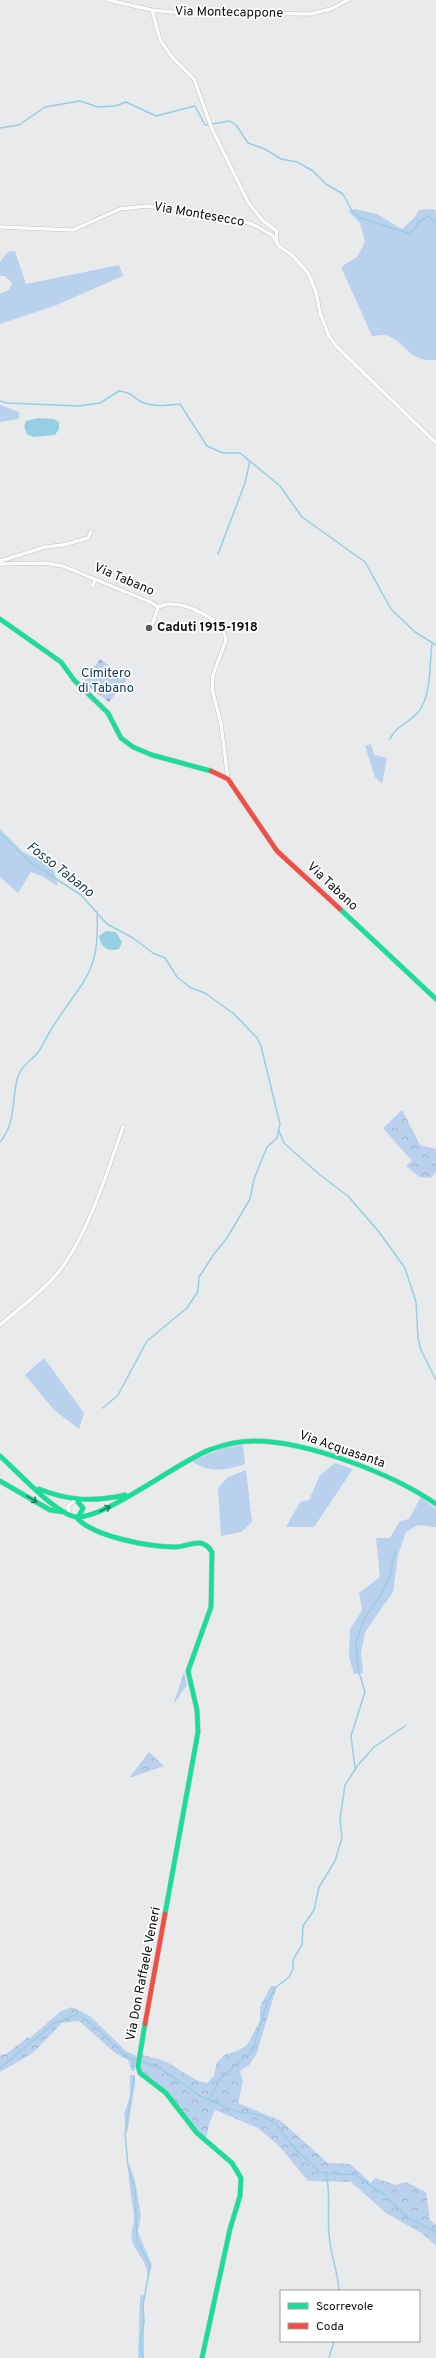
<svg xmlns="http://www.w3.org/2000/svg" width="436" height="2358" font-family="Overpass,sans-serif">
<style>
.grass{fill:#bad1ed}
.forest{fill:url(#forest-crowns)}
.cemetery{fill:url(#cemetery-stones)}
.water{fill:#96cfe4}
.lines{fill:none;stroke-linecap:round;stroke-linejoin:round}
.stream{stroke:#96cfe4;stroke-width:1.5}
.street-casing{stroke:#c0c1c2;stroke-width:4.5}
.fast-casing{stroke:#c0c1c2;stroke-width:5.5}
.jam-casing{stroke:#c0c1c2;stroke-width:5.5}
.street{stroke:#fcfcfc;stroke-width:3.5}
.fast{stroke:#16e098;stroke-width:4.5}
.jam{stroke:#f24e42;stroke-width:4.5}
.oneway{stroke:#12825a}
.poi-dot{fill:#5b5b5c;stroke:#fff;stroke-width:1.5}
.labels{text-anchor:middle;dominant-baseline:central;stroke-width:3.5;stroke-linejoin:round;paint-order:stroke}
.street-label{font-size:13px;fill:#0e0e0f;stroke:#fff}
.poi-label{font-size:13px;font-weight:bold;fill:#0e0e0f;stroke:#fff;text-anchor:start}
.park-label{font-size:13px;fill:#0b3767;stroke:#fff}
.water-label{font-size:14px;font-style:italic;fill:#183d4a;stroke:#fff}
</style>
<defs>
<pattern id="forest-crowns" width="20" height="18" patternUnits="userSpaceOnUse"><rect width="20" height="18" fill="#bad1ed"/><path d="M2 6a3 3 0 1 1 6 0M12 15a3 3 0 1 1 6 0" fill="none" stroke="#9fb2ca"/></pattern>
<pattern id="cemetery-stones" width="16" height="16" patternUnits="userSpaceOnUse"><rect width="16" height="16" fill="#bad1ed"/><path d="M2 7V4a2 2 0 0 1 4 0v3zM10 15v-3a2 2 0 0 1 4 0v3z" fill="#9fb2ca"/></pattern>
</defs>
<rect width="100%" height="100%" fill="#e9eaeb"/>
<path class="grass" d="M355 209 377 214 402 229 414 218 419 210 433 209 436 211V360C408 362 408 344 388 336 384 334 377 336 372 336L341 267 357 257 365 242 360 223 348 211Z
M15 251 26 284 119 265 123 276 54 306 0 324V294L9 290 12 283 5 276H0V262L8 252Z
M0 405 19 412V419L0 422Z
M371 744 374 755 387 758 382 784 375 777 365 746Z
M0 829 23 852 53 867 58 886 42 876 31 872 18 893 0 877Z
M44 1358 84 1413 79 1429 54 1410 25 1375Z
M243 1445 245 1464C226 1470 209 1474 192 1461L224 1448Z
M335 1463 353 1469 314 1527H286L300 1502 309 1500 320 1475Z
M246 1470 252 1522 241 1532 221 1536 218 1488 228 1477Z
M421 1497 436 1509V1527L418 1525 406 1532 398 1555 393 1592 365 1632 361 1653 363 1673 354 1674 349 1657 350 1629 362 1610 359 1593 380 1577 376 1538H390L400 1521 409 1519Z
M130 2075H135V2083L127 2134 124 2114 130 2096Z
M129 2163 135 2181 141 2216 138 2232 152 2265 148 2279C147 2257 136 2256 132 2240 130 2232 134 2226 134 2219 133 2200 127 2182 129 2163Z
M144 2295V2358H138L140 2296Z"/>
<path class="forest" d="M402 1110 420 1145 436 1149V1172L431 1178 419 1177 406 1166 412 1161 383 1128Z
M184 1672 187 1685 173 1705Z
M149 1752 164 1766 129 1778Z
M271 1986H277L256 2055 249 2065 240 2071 243 2081 238 2103 281 2121 328 2163 350 2164 371 2183 375 2178 396 2185 406 2182 426 2192 430 2220 436 2225V2245L421 2233 386 2213 351 2182 308 2181 279 2146 258 2128 215 2110 209 2124 206 2139 197 2131 165 2090 140 2071 142 2055C149 2057 157 2058 164 2061 179 2067 191 2081 207 2083L214 2076 217 2062 226 2054 237 2051 247 2045 260 2021V2007Z
M72 2007 90 2016 126 2051 137 2056 135 2067 132 2072 128 2060 115 2053 79 2021 62 2023 33 2053 0 2072V2055L6 2054 28 2037 30 2038 61 2011Z"/>
<path class="cemetery" d="M100 659 127 679 109 702 83 683Z"/>
<path class="water" d="M38 418 54 419 59 422V429L55 435 33 437 27 434 24 426 26 421Z
M106 931 116 932 122 942 119 949C108 952 101 948 99 936Z"/>
<g class="lines">
<path class="stream" d="M0 128 19 125 45 107 80 101 98 107 115 106 126 102 156 116 195 106 205 125 230 121 236 125 248 143 265 149 281 159 297 162 313 171 326 184 343 194 352 211 360 218 411 234 419 222 429 216 436 223
M0 401 7 403 79 406 100 403 119 391C135 393 133 399 144 403 155 407 168 405 180 404L207 446 223 453H240L280 486 302 517 365 562 391 609 415 632 436 645
M218 554 245 483 250 461
M390 739C396 725 410 723 419 711 432 693 429 665 432 644
M0 833 30 862 81 895 107 924 133 938 153 953 165 958 177 977 191 988 205 993 234 1014 257 1038 261 1046 280 1124 277 1138 267 1147 254 1179 250 1199 227 1238 214 1254 199 1277 198 1291 187 1308 147 1341 118 1395 103 1408
M279 1131 284 1143 320 1175 348 1196 379 1232 405 1268 416 1302 418 1338 421 1350 436 1380
M0 1142C17 1122 11 1099 18 1076 22 1064 33 1060 39 1051 45 1042 49 1031 56 1022 86 976 100 972 97 912
M355 1768 351 1736 365 1692 358 1669 356 1643 364 1619 382 1593 390 1576 395 1552
M133 2060 134 2070
M0 2068 53 2024 77 2014 100 2031 125 2056 160 2068 202 2097 238 2112 261 2115 277 2125 295 2149 320 2172 355 2175 385 2195 407 2217 436 2232
M134 2077 125 2133 128 2166 135 2190 137 2240 150 2266 143 2305 144 2322 140 2344 143 2358
M209 2100 220 2079 252 2051 267 2003 275 1988 289 1977 293 1969V1960L302 1945 303 1926 314 1910 319 1887 335 1861 342 1838 340 1819 345 1785 358 1765 374 1747 405 1726
M326 2173C331 2193 327 2213 329 2234 330 2254 338 2271 339 2291
M329 2358 334 2341"/>
<g class="street-casing">
<path id="street" d="M108 0 152 10 171 12 310 14 331 9 348 0
M152 10 160 40 172 57 194 79 212 129 248 202 263 221 277 231 276 241
M0 227 73 230 120 209 146 206 223 216 252 224 272 235 279 246 293 256 308 273 316 292 320 313 329 336 336 346 436 443
M0 561 45 547 63 545 88 538 91 532
M0 564 45 563 63 566 150 602 158 607C162 606 167 604 170 604 189 604 223 619 226 640L213 675 212 689 221 724 228 779
M93 586 95 579
M152 625 158 607
M0 1325C18 1309 41 1293 57 1274 87 1237 107 1173 123 1127
M69 1514 68 1506 74 1501"/>
</g>
<g class="fast-casing">
<path id="fast" d="M0 619 61 662 74 680 108 713 121 738 133 747 152 755 211 771
M340 909 436 999
M0 1456C18 1472 50 1508 72 1516 97 1526 182 1458 212 1449 226 1444 240 1441 254 1441 307 1441 393 1474 436 1504
M0 1481 50 1510 64 1512
M39 1489C69 1501 93 1502 125 1495
M78 1502 83 1508 79 1516
M76 1517C93 1537 150 1547 176 1547 184 1547 192 1542 200 1543 206 1544 209 1547 212 1552L211 1607 188 1671 197 1710 198 1732 165 1914
M145 2024 138 2066 140 2073 166 2093 197 2133 232 2163 241 2178 240 2196 230 2229 202 2358"/>
</g>
<g class="jam-casing">
<path id="jam" d="M211 771 228 779 277 851 340 909
M145 2024 165 1914"/>
</g>
<use href="#street" class="street"/>
<use href="#fast" class="fast"/>
<use href="#jam" class="jam"/>
</g>
<defs><path id="oneway-shaft" d="M-6 0H5M1.5-3L5.5 0L1.5 3" fill="none" stroke-width="1.6" stroke-linecap="round" stroke-linejoin="round"/></defs>
<g class="oneway">
<use href="#oneway-shaft" transform="translate(32 1499) rotate(31)"/>
<use href="#oneway-shaft" transform="translate(105 1509) rotate(-26)"/>
</g>
<circle class="poi-dot" cx="149" cy="628" r="4"/>
<g class="labels">
<g class="street-label">
<text transform="translate(229 13) rotate(1)">Via Montecappone</text>
<text transform="translate(199 215) rotate(10)">Via Montesecco</text>
<text transform="translate(124 580) rotate(23)">Via Tabano</text>
<text transform="translate(332 887) rotate(43)">Via Tabano</text>
<text transform="translate(342 1450) rotate(19)">Via Acquasanta</text>
<text transform="translate(144 1974) rotate(-79)">Via Don Raffaele Veneri</text>
</g>
<g class="poi-label">
<text x="157" y="628">Caduti 1915-1918</text>
</g>
<g class="park-label">
<text x="106" y="674">Cimitero<tspan x="106" dy="15">di Tabano</tspan></text>
</g>
<g class="water-label">
<text transform="translate(60 870) rotate(38)">Fosso Tabano</text>
</g>
</g>
<rect x="280" y="2290" width="140" height="52" fill="#ffffff" stroke="#9f9f9f"/>
<rect x="288" y="2303" width="20" height="6" fill="#16e098" stroke="#9f9f9f"/>
<text x="316" y="2310" font-size="12" fill="#0e0e0f">Scorrevole</text>
<rect x="288" y="2323" width="20" height="6" fill="#f24e42" stroke="#9f9f9f"/>
<text x="316" y="2330" font-size="12" fill="#0e0e0f">Coda</text>
</svg>
